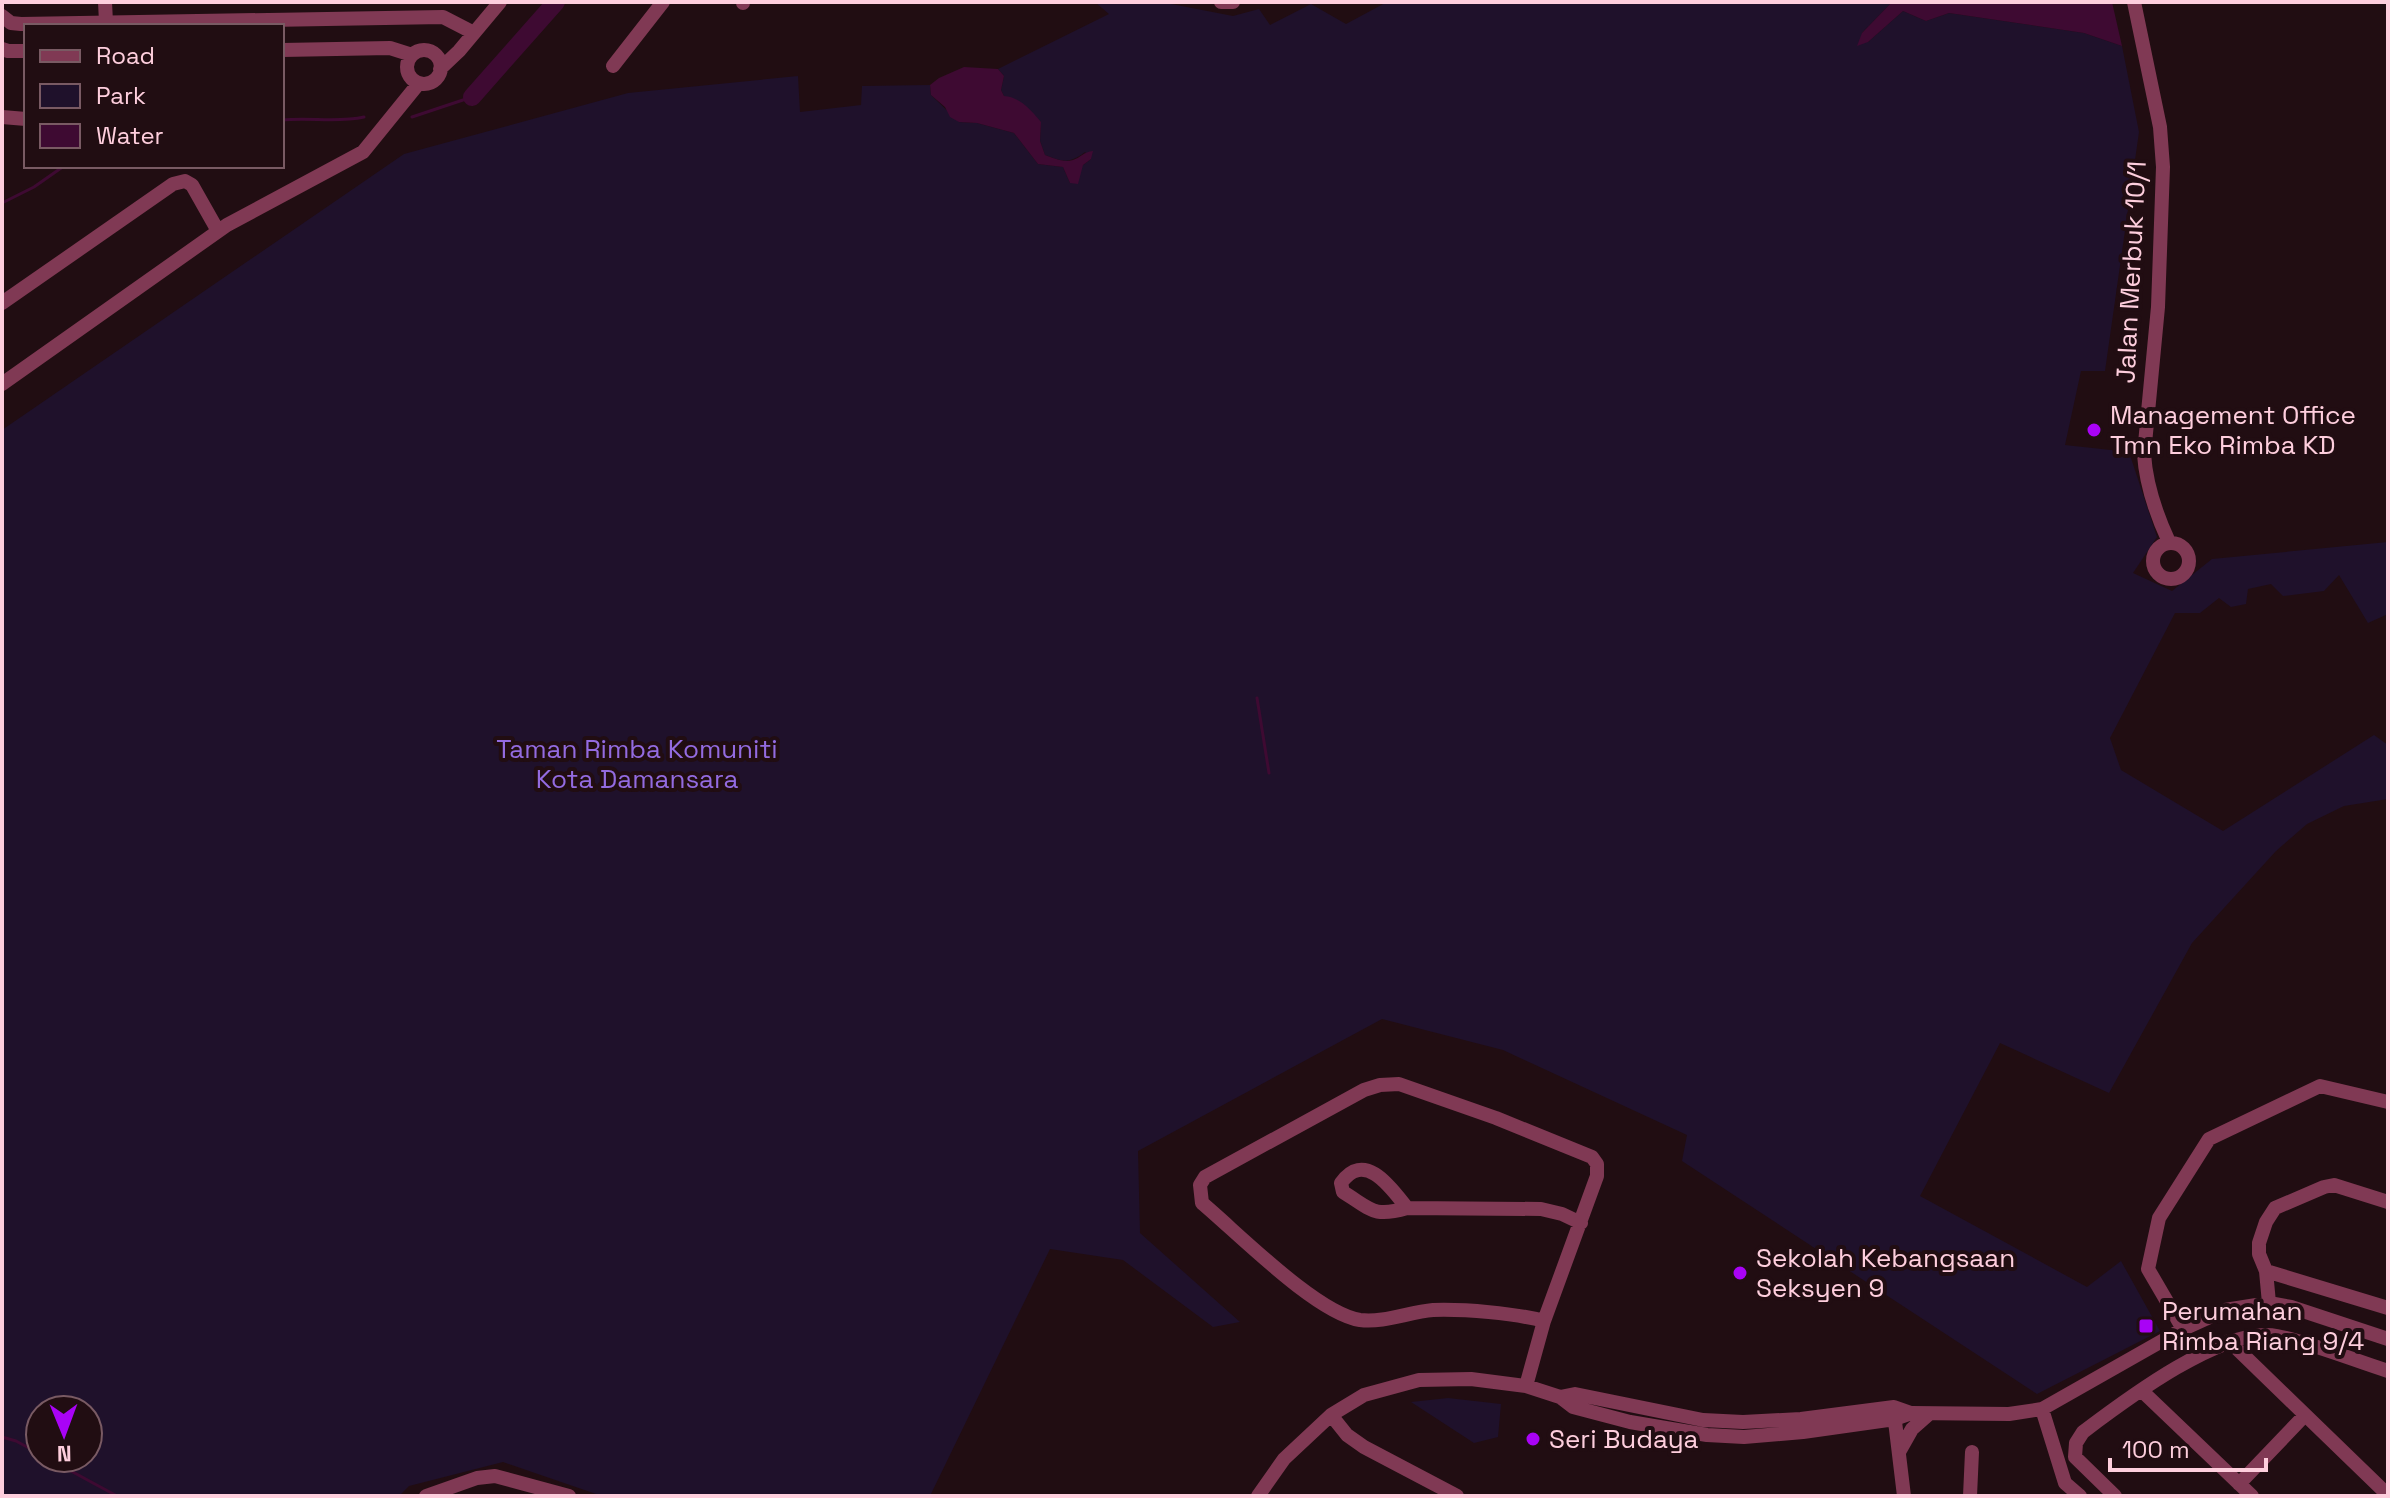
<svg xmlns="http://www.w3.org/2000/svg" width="2390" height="1498" font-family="'Space Grotesk',sans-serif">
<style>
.green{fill:#1f112b;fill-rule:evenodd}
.water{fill:#3e0a32}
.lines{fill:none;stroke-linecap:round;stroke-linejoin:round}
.stream{stroke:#3e0a32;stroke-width:3}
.river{stroke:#3e0a32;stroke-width:18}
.minor{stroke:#803954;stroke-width:14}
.poi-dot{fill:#a903f6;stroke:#210d12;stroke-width:3}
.labels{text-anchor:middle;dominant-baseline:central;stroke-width:8;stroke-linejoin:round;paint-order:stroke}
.street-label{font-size:26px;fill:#fecedd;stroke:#210d12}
.poi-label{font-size:26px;fill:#fecedd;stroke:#210d12;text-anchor:start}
.park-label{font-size:26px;fill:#936be0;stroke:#210d12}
</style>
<rect width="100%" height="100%" fill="#210d12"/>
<path class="green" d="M1095 2H1161L1233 16 1259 9 1270 25 1311 4 1346 24 1387 2H1892L1862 33 1868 42 1903 11 1926 21 1949 13 2084 33 2122 46 2139 132 2105 371H2081L2065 445 2129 452 2157 537 2133 573 2172 591 2212 559 2388 542V614L2368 623 2339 575 2324 591 2283 596 2271 584 2248 589 2246 604 2231 607 2219 598 2200 613H2175L2110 738 2121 770 2223 831 2374 735 2388 745V799L2344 806 2307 824 2276 851 2192 943 2109 1093 2000 1043 1920 1196 2087 1287 2121 1261 2160 1331 2037 1394 1682 1161 1687 1135 1503 1050 1382 1019 1138 1151 1140 1233 1240 1322 1213 1327 1123 1260 1050 1249 930 1496H602L503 1462 409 1486 399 1496H2V430L404 154 628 93 798 76 800 112 861 105 862 86 930 85 931 95 959 122 977 123 1014 133 1038 164 1063 167 1070 183 1083 165 1091 159 1085 152C1069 164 1063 162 1045 155L1040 141 1041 122 1004 96 1001 90 1004 76 998 69 1109 14ZM40 1410H88V1458H40Z
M1448 1398 1501 1404 1498 1437 1474 1443 1411 1402Z"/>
<path class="water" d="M1892 2H2112L2122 46 2084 33 1949 13 1926 21 1903 11 1868 42 1857 46 1862 33Z
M964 67 998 69 1004 76 1001 90 1004 96C1020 97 1031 110 1041 122L1040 141 1045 155C1054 158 1063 163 1073 160 1082 157 1083 152 1093 151L1091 159 1083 165 1078 184 1070 183 1063 167 1038 164 1014 133 977 123 959 122 950 117 945 107 931 95 930 85 939 78Z"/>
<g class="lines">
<path class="stream" d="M412 117 472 97
M282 120C310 117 337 123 364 117
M2 203 34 187 64 166
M1257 698 1269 773
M2 1437 16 1441 40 1454
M47 1458 117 1496"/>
<path class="river" d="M472 97 556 2"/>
<path class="minor" d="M105 2 106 22
M743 2V3
M1221 2H1233
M2134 2 2160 127 2163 167 2158 307 2144 454C2146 485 2156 514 2169 542
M2 16 11 23 21 24 443 17 474 33
M2 49 8 51H26
M282 50 390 48 412 55
M407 67a17 17 0 1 1 34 0a17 17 0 1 1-34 0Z
M613 66 663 2
M440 69 459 51 500 2
M2 117 26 119
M2 303 173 184 185 181 192 185 218 231
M2 384 227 225 363 152 419 83
M2153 561a18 18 0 1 1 36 0a18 18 0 1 1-36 0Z
M1399 1084 1496 1118 1592 1157 1597 1164V1176L1544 1321C1513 1313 1465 1309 1433 1310 1409 1312 1384 1323 1360 1320 1316 1313 1238 1233 1202 1203L1200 1185 1205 1177 1364 1090 1380 1085Z
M1407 1208C1392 1189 1365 1149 1341 1183L1343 1192C1371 1209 1373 1218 1407 1208L1541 1209 1562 1214 1581 1223
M2266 1271 2388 1308
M2269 1303 2266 1271 2259 1254V1243L2266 1222 2275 1208 2324 1187 2334 1185 2388 1202
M2183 1329 2148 1269 2159 1218 2209 1139 2320 1086 2388 1102
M2229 1341 2388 1495
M1526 1386 1544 1321
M2142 1391 2252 1496
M1560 1397 1575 1394 1703 1420 1743 1422 1801 1419 1894 1407 1911 1413
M2042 1409 2065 1483 2080 1496
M1894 1413 1904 1496
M1331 1415 1347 1435 1364 1447 1457 1496
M1899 1452 1912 1429 1929 1414
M2239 1484 2305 1415
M426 1496 477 1478 495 1476 569 1496
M1258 1496 1284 1459 1331 1415 1364 1395 1419 1380 1471 1379 1526 1386 1560 1397 1573 1407 1630 1422 1707 1435 1744 1437 1803 1432 1895 1419 1912 1413 2009 1414 2042 1409 2183 1329 2225 1310 2269 1303 2291 1307 2388 1339
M1970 1496 1972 1452
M2115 1496 2075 1457 2076 1443 2083 1432C2124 1401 2224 1325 2277 1336 2312 1343 2353 1360 2388 1371"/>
</g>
<g class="poi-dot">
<circle cx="2094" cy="430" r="8"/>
<circle cx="1740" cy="1273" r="8"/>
<rect x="2138" y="1318" width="16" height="16" rx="4"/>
<circle cx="1533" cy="1439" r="8"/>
</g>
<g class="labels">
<g class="street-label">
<text transform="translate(2131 272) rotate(-87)">Jalan Merbuk 10/1</text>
</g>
<g class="poi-label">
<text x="2110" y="415">Management Office<tspan x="2110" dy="30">Tmn Eko Rimba KD</tspan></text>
<text x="1756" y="1258">Sekolah Kebangsaan<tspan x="1756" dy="30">Seksyen 9</tspan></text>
<text x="2162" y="1311">Perumahan<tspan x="2162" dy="30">Rimba Riang 9/4</tspan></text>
<text x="1549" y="1439">Seri Budaya</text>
</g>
<g class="park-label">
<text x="637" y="749">Taman Rimba Komuniti<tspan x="637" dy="30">Kota Damansara</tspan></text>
</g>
</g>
<rect width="2390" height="1498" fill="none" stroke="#fecedd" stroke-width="8"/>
<rect x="24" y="24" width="260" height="144" fill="#210d12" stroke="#795a63" stroke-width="2"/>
<rect x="40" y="50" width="40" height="12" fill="#803954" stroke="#795a63" stroke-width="2"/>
<text x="96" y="64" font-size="24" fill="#fecedd">Road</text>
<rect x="40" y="84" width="40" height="24" fill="#1f112b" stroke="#795a63" stroke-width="2"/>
<text x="96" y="104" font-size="24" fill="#fecedd">Park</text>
<rect x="40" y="124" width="40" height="24" fill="#3e0a32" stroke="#795a63" stroke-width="2"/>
<text x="96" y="144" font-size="24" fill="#fecedd">Water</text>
<g transform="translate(64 1434) rotate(179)"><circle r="38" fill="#210d12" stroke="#795a63" stroke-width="2"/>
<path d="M0-6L14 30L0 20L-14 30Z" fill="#a903f6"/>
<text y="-12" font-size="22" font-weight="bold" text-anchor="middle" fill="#fecedd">N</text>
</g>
<path d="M2110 1458v12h156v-12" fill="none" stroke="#fecedd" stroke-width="4"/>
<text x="2122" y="1458" font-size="24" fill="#fecedd" stroke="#210d12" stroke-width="6" paint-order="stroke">100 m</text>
</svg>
